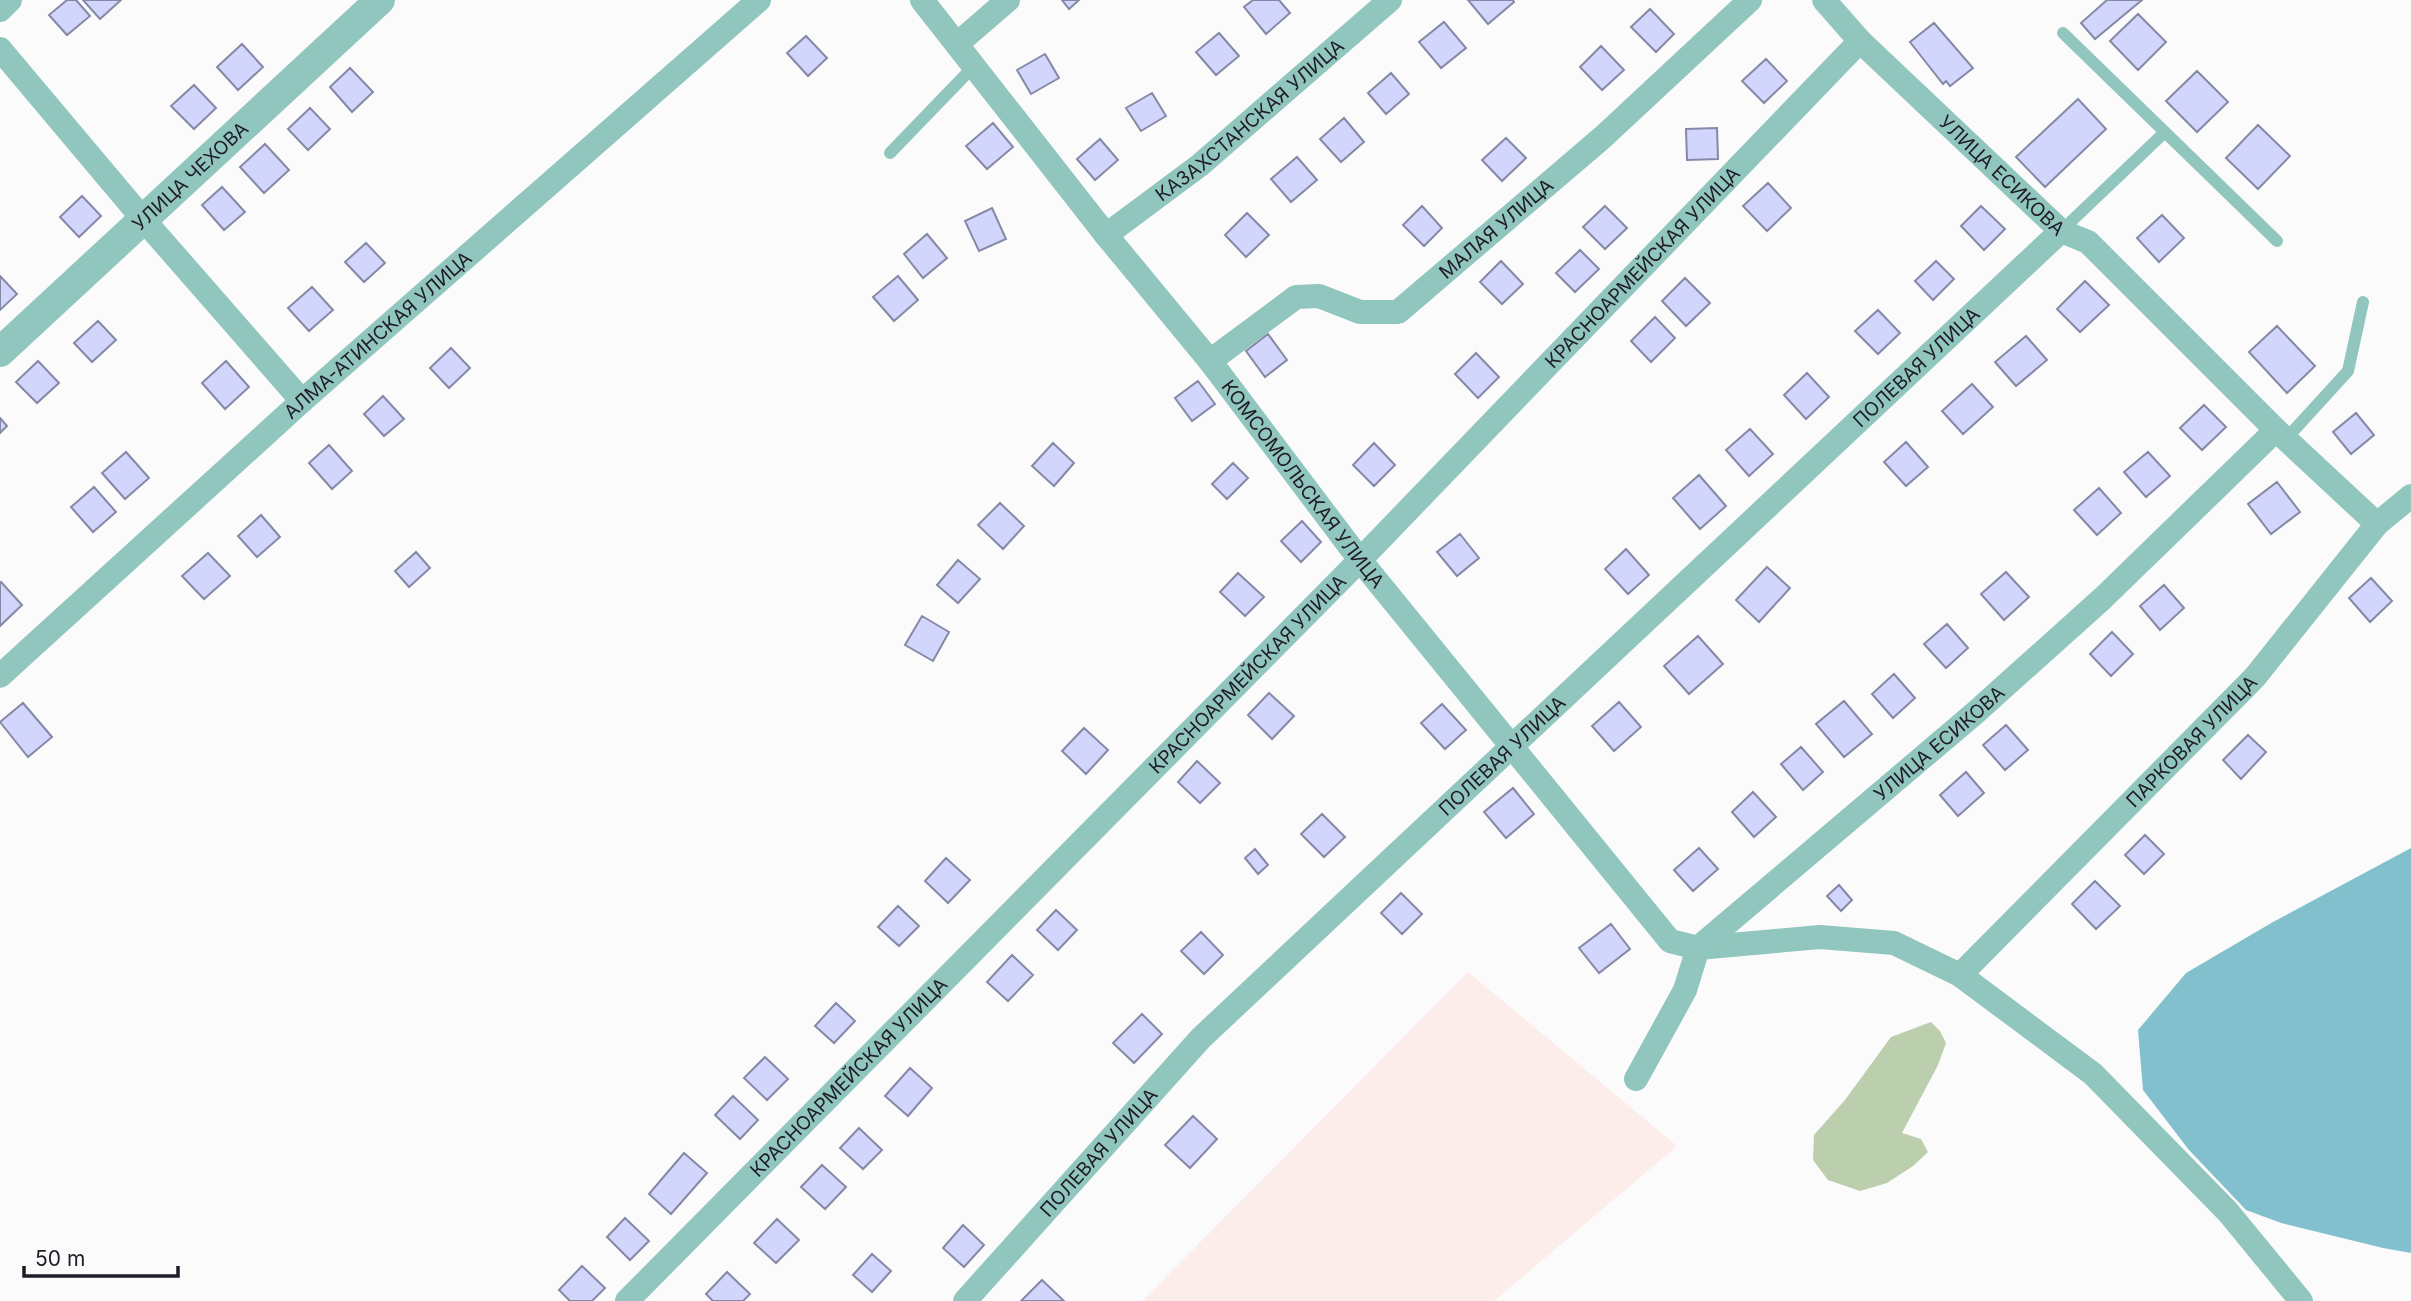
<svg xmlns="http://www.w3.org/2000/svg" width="2411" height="1301" font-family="Inter,sans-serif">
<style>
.industrial{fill:#fdedea}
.green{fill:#bbcead}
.water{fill:#83c0cd}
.building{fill:#d2d6fc;stroke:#8689a6;stroke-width:2}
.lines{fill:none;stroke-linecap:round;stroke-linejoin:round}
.service{stroke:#91c6be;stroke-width:12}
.minor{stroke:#91c6be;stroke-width:24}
.tertiary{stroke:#91c6be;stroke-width:30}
.labels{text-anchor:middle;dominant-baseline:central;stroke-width:6;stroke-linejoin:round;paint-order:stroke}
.street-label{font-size:19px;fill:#1f1c27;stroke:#fbfbfb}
</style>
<rect width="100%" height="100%" fill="#fbfbfb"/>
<path class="industrial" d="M1468 972 1677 1146 1494 1301H1142Z"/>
<path class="green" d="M1931 1022 1940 1031 1946 1043 1938 1065 1902 1133 1921 1139 1928 1152 1913 1166 1887 1183 1860 1191 1828 1180 1813 1160 1814 1135 1845 1100 1891 1037Z"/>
<path class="water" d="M2411 848V1253L2383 1248 2281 1223 2246 1210 2189 1150 2143 1090 2138 1030 2186 973 2273 922Z"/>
<path class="building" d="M67 0H76L90 16 67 35 49 15Z
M83 0H121L100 19Z
M1062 0H1079L1069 9Z
M1253 0H1279L1290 13 1266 34 1244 7Z
M1468 0H1513L1514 2 1488 24Z
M2107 0H2142L2095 39 2081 23Z
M1650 9 1674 34 1656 52 1631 27Z
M2138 14 2166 42 2138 70 2110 41Z
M1444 22 1466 48 1441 68 1419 42Z
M1934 23 1973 68 1950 86 1946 81 1943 84 1910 42Z
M1219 33 1239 56 1216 75 1196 52Z
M806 36 827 58 808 76 787 53Z
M242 44 263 67 238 90 217 67Z
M1601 46 1624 70 1602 90 1580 67Z
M1045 54 1059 78 1031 94 1017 70Z
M1766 59 1787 81 1764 103 1742 81Z
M350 68 373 92 352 112 330 87Z
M2197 71 2228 102 2197 132 2166 101Z
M1391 73 1409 94 1386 114 1368 93Z
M194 85 216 108 194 129 171 106Z
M1152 93 1166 116 1141 131 1126 108Z
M2078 99 2106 129 2045 187 2016 157Z
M310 108 330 129 308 150 288 129Z
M1344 118 1364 142 1341 162 1320 139Z
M993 123 1013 147 987 169 966 146Z
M2258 125 2290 156 2258 189 2226 158Z
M1717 128 1718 159 1687 160 1686 129Z
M1506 138 1526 158 1502 181 1482 160Z
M1100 139 1118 160 1095 180 1077 159Z
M265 144 289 170 264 193 240 167Z
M1297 157 1317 180 1291 202 1271 179Z
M1768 183 1791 208 1767 231 1743 206Z
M222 187 245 212 224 230 202 205Z
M82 196 101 216 79 237 60 217Z
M1422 206 1442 228 1424 246 1403 225Z
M1605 206 1627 228 1605 249 1583 227Z
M1981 206 2005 229 1984 250 1961 226Z
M992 208 1006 239 979 251 965 221Z
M1247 213 1269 235 1246 257 1225 235Z
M2162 215 2184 238 2159 262 2137 238Z
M927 234 947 258 923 278 904 254Z
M366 243 385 263 364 282 345 262Z
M1580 250 1599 269 1575 292 1556 273Z
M1501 261 1523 284 1502 304 1480 282Z
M1936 261 1954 279 1933 300 1915 281Z
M0 276 17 294 0 310Z
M898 276 918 300 894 321 873 297Z
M1685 278 1710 303 1686 326 1662 301Z
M2085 281 2109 305 2080 332 2057 309Z
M312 287 333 310 309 331 288 308Z
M1878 310 1900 333 1878 354 1855 331Z
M1655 317 1675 338 1651 362 1631 341Z
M98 321 116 340 92 362 74 343Z
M2277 326 2315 366 2287 393 2249 352Z
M1268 334 1287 360 1265 377 1246 351Z
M2026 336 2047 360 2016 386 1995 362Z
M451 348 470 368 449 388 430 368Z
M1476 353 1499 377 1478 398 1455 374Z
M38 361 59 383 37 403 16 382Z
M226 361 249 387 225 409 202 383Z
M1807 373 1829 397 1806 419 1784 395Z
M1198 381 1215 404 1192 421 1175 398Z
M1972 384 1993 407 1963 434 1942 411Z
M383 396 404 419 384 436 364 414Z
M2204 405 2226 427 2202 450 2180 428Z
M2356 413 2374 435 2351 454 2333 432Z
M0 418 7 426 0 433Z
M1750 429 1773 454 1749 476 1726 450Z
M1906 442 1928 467 1906 486 1884 462Z
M1053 443 1074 463 1054 486 1032 466Z
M1374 443 1395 465 1374 486 1353 465Z
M329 445 352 471 332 489 309 463Z
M126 452 149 478 125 499 102 473Z
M2148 452 2170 476 2146 497 2124 472Z
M1233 463 1248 478 1227 499 1212 484Z
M1699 475 1726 506 1700 529 1673 498Z
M2277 482 2300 512 2271 534 2248 504Z
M94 487 116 512 93 532 71 507Z
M2099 488 2121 513 2097 535 2074 510Z
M1000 503 1024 526 1003 549 978 525Z
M261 515 280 537 257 557 238 536Z
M1302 521 1321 542 1301 562 1281 541Z
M1460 534 1479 558 1457 576 1437 552Z
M1626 549 1649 575 1628 594 1605 569Z
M416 552 430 568 409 587 395 571Z
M208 553 230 576 204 599 182 576Z
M958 560 980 579 958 603 937 585Z
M1767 567 1790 588 1759 622 1736 600Z
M2006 572 2029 597 2004 620 1981 594Z
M1238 573 1264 597 1245 616 1220 592Z
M2371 578 2392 601 2370 622 2349 598Z
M1 582 22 605 0 626V583Z
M2164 585 2184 608 2160 630 2140 606Z
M922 616 949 632 933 661 905 645Z
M1947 624 1968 648 1946 668 1924 644Z
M2112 632 2133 654 2111 676 2090 654Z
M1698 636 1723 664 1689 694 1664 666Z
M1894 674 1915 698 1893 718 1872 694Z
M1269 693 1294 716 1272 739 1248 715Z
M1844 701 1872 734 1844 757 1816 724Z
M1619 702 1641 727 1614 751 1592 726Z
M23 703 52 737 28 757 0 722Z
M1442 704 1466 730 1445 749 1421 723Z
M2006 725 2028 750 2005 770 1983 745Z
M1084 728 1108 750 1086 774 1062 751Z
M2248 735 2266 752 2241 779 2223 760Z
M1801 747 1823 772 1803 790 1781 764Z
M1197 761 1220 783 1200 803 1178 782Z
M1966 772 1984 793 1958 816 1940 795Z
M1513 788 1534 814 1506 838 1484 812Z
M1753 792 1776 817 1754 837 1732 812Z
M1322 814 1345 837 1324 857 1301 834Z
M2145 835 2164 854 2144 874 2125 855Z
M1699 848 1718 869 1693 891 1674 870Z
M1255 849 1268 865 1258 874 1245 858Z
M946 858 970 880 948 903 925 881Z
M2095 881 2120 906 2096 929 2072 904Z
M1839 885 1852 900 1841 911 1827 896Z
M1401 893 1422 914 1402 934 1381 913Z
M898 906 919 926 899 946 878 927Z
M1056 910 1077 930 1058 950 1037 930Z
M1611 924 1630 949 1599 973 1579 948Z
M1201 932 1223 955 1204 974 1181 951Z
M1012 955 1033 975 1008 1001 987 982Z
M836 1003 855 1021 834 1043 815 1026Z
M1142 1014 1162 1034 1134 1063 1113 1043Z
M765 1057 788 1079 767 1100 744 1078Z
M910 1068 932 1088 908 1116 885 1096Z
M733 1096 758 1120 740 1139 715 1115Z
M1193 1116 1217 1139 1190 1168 1165 1145Z
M859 1128 882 1150 863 1169 840 1148Z
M684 1153 707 1173 671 1214 649 1194Z
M822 1165 846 1187 825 1209 801 1187Z
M625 1218 649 1241 630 1260 607 1237Z
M777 1219 799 1240 776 1263 754 1243Z
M963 1225 984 1245 964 1267 943 1248Z
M872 1254 891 1271 872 1292 853 1275Z
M582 1266 605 1288 592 1301H570L559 1290Z
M727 1272 750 1294 743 1301H713L706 1294Z
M1042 1280 1064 1301H1021Z"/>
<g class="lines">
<path class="service" d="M2063 33 2277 241
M890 153 974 66
M2061 231 2165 132
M2286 439 2348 371 2363 302"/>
<g class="minor">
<path id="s1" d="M922 0 1106 235 1210 361 1360 560 1670 941 1698 948 1820 937 1894 943 1960 975 2093 1074 2228 1212 2301 1301"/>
<path id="s2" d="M1824 0 1860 41 2061 231 2088 242 2276 430 2377 524"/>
<path d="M0 10 10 0"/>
<path d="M957 44 1008 0"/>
<path d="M0 49 143 219 302 401"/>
<path id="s3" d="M1106 235 1200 165 1390 0"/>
<path id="s4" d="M1210 361 1296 297 1319 296 1360 312H1398L1603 137 1750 0"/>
<path id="s5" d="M0 676 302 401 759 0"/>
<path id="s6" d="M1960 975 2255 677 2377 524 2411 496"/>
<path id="s7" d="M1636 1079 1685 990 1698 948 1975 713 2103 598 2276 430"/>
<path id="s8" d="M627 1301 1360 560 1860 41"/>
<path id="s9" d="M965 1301 1201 1038 2061 231"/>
</g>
<path class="tertiary" id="s10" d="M0 352 380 0"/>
</g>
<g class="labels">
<g class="street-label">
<text stroke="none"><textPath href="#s3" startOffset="184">КАЗАХСТАНСКАЯ УЛИЦА</textPath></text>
<text stroke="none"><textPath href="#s2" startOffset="250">УЛИЦА ЕСИКОВА</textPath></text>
<text stroke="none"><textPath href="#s10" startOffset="259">УЛИЦА ЧЕХОВА</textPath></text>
<text stroke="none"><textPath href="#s4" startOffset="341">МАЛАЯ УЛИЦА</textPath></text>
<text stroke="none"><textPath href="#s8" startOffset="1449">КРАСНОАРМЕЙСКАЯ УЛИЦА</textPath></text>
<text stroke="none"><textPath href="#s5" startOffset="509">АЛМА-АТИНСКАЯ УЛИЦА</textPath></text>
<text stroke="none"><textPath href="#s9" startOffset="1334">ПОЛЕВАЯ УЛИЦА</textPath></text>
<text stroke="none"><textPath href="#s1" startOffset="616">КОМСОМОЛЬСКАЯ УЛИЦА</textPath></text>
<text stroke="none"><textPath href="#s8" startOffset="882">КРАСНОАРМЕЙСКАЯ УЛИЦА</textPath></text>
<text stroke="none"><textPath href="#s6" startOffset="329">ПАРКОВАЯ УЛИЦА</textPath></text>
<text stroke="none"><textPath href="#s7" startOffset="462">УЛИЦА ЕСИКОВА</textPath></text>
<text stroke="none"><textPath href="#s9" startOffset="766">ПОЛЕВАЯ УЛИЦА</textPath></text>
<text stroke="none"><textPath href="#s8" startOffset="315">КРАСНОАРМЕЙСКАЯ УЛИЦА</textPath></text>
<text stroke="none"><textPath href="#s9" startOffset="200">ПОЛЕВАЯ УЛИЦА</textPath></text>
</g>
</g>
<path d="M24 1266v10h154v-10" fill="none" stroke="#1f1c27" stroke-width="3.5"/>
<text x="35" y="1266" font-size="21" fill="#1f1c27" stroke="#fbfbfb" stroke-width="5" paint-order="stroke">50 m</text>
</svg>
